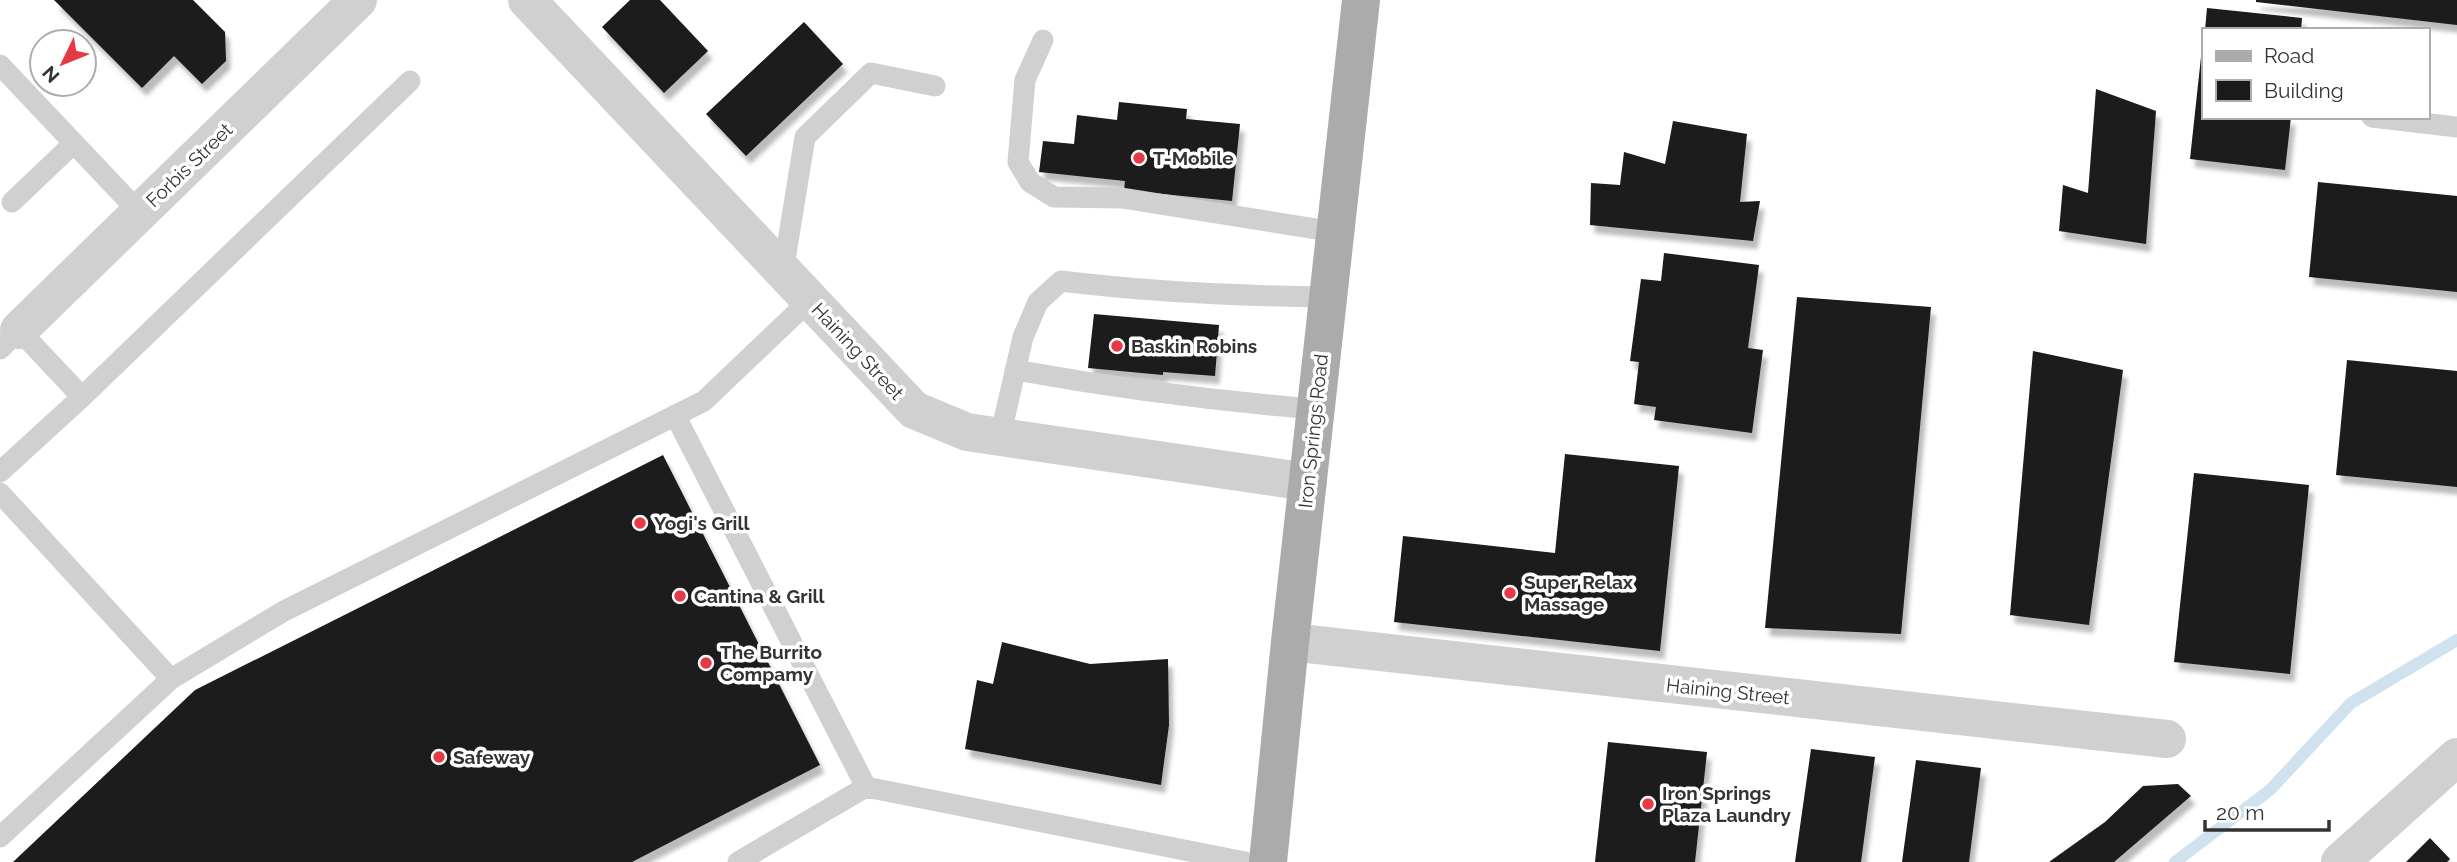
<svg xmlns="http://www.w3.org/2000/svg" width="2457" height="862" font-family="Raleway,sans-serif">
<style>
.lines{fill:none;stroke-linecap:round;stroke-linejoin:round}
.stream{stroke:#cfe2ee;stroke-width:12}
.building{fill:#1a1a1a;filter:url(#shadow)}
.lane{stroke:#d0d0d0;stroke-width:21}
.street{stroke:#d0d0d0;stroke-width:38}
.primary{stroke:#ababab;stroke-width:38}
.poi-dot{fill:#e63946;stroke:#fff;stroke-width:2.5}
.labels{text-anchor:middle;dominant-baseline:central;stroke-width:7;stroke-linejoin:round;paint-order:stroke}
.poi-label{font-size:19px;font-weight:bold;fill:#333;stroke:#fff;text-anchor:start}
.street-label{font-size:19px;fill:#333;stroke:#fff}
</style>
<defs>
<filter id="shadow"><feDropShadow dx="4.5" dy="8" stdDeviation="2" flood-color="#0004"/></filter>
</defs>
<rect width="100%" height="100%" fill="#fff"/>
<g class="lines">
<path class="stream" d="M2175 862 2270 790 2351 703 2457 640"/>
</g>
<path class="building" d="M54 0H193L225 32 226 61 202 84 174 56 142 88Z
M630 0H660L708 51 664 93 602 27Z
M2256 0H2457V25L2256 2Z
M2207 8 2302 18 2301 30H2205Z
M804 22 843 64 746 156 706 114Z
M2201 57 2203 58V117H2291L2285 170 2190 159Z
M2096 89 2156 111 2146 244 2059 231 2063 185 2088 193Z
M1119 102 1187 109 1186 119 1240 124 1232 201 1124 190 1125 181 1039 172 1043 141 1074 144 1077 115 1117 120Z
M1673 121 1747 134 1740 202 1760 201 1753 241 1590 225 1591 183 1620 185 1624 152 1665 164Z
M2318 182 2457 196V292L2309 277Z
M1664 253 1759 265 1748 348 1763 350 1752 433 1654 420 1656 407 1634 404 1639 362 1630 361 1641 279 1661 281Z
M1797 297 1931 307 1901 634 1765 628Z
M1094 314 1219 325 1215 376 1163 372V375L1088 368Z
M2033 351 2123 370 2089 625 2010 615Z
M2347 360 2457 371V487L2336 475Z
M1565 454 1679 466 1660 651 1394 622 1403 536 1555 553Z
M663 455 820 765 632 862H13L195 690Z
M2194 473 2309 485 2290 674 2174 662Z
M1002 642 1090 664 1168 659 1169 725 1161 785 965 749 977 680 993 684Z
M1608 742 1707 752 1695 862H1595Z
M1811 749 1875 757 1861 862H1795Z
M1916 760 1981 768 1969 862H1902Z
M2178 784 2191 796 2114 862H2049L2105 822 2143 786Z
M2430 838 2450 859 2447 862H2406Z"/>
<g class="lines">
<path class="lane" d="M1043 40 1025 80 1018 162 1030 182 1054 197 1122 198 1335 232
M0 65 140 213
M2372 117 2457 127
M12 202 74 143
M783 272 805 137 871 73 935 86
M0 349 19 330 82 397
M1015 370C1115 388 1215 401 1316 409
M675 415 866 787 738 862
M1000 437 1023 337 1038 302 1061 281C1150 292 1239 296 1328 297
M0 472 82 397 410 81
M0 493 171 679
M866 787 1245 862
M0 837 171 679 284 611 704 401 810 300"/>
<path class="street" d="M527 0 914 410 967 432 1308 482
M19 330 358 0
M1290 642 2167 739
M2340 862 2457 757"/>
<path class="primary" d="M1268 862 1290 642 1361 0"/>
</g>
<g class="poi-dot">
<circle cx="1139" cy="158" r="7"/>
<circle cx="1117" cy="346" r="7"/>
<circle cx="640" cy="523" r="7"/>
<circle cx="1510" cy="593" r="7"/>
<circle cx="680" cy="596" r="7"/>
<circle cx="706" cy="663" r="7"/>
<circle cx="439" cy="757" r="7"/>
<circle cx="1648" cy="804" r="7"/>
</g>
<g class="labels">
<g class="poi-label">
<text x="1153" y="158">T-Mobile</text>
<text x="1131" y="346">Baskin Robins</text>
<text x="654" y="523">Yogi's Grill</text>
<text x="1524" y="582">Super Relax<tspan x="1524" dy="22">Massage</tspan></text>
<text x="694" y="596">Cantina &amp; Grill</text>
<text x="720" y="652">The Burrito<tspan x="720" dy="22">Compamy</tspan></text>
<text x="453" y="757">Safeway</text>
<text x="1662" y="793">Iron Springs<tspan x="1662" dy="22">Plaza Laundry</tspan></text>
</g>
<g class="street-label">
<text transform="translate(189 165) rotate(-44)">Forbis Street</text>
<text transform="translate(858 351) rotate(47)">Haining Street</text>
<text transform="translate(1313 431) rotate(-84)">Iron Springs Road</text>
<text transform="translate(1728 691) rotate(6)">Haining Street</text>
</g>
</g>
<rect x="2202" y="28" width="228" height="91" fill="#ffffff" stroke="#adadad" stroke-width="2"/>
<rect x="2216" y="51" width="35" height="10" fill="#ababab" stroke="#adadad" stroke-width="2"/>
<text x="2264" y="63" font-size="21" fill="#333333">Road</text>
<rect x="2216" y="80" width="35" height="21" fill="#1a1a1a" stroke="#adadad" stroke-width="2"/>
<text x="2264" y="98" font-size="21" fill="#333333">Building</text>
<g transform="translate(63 63) rotate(227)"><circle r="33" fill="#ffffff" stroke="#adadad" stroke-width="2"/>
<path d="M0-5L12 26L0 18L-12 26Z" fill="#e63946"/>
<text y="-10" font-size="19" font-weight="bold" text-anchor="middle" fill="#333333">N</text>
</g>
<path d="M2205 820v10h124v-10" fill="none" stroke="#333333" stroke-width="3.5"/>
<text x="2216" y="820" font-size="21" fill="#333333" stroke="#ffffff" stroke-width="5" paint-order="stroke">20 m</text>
</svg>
